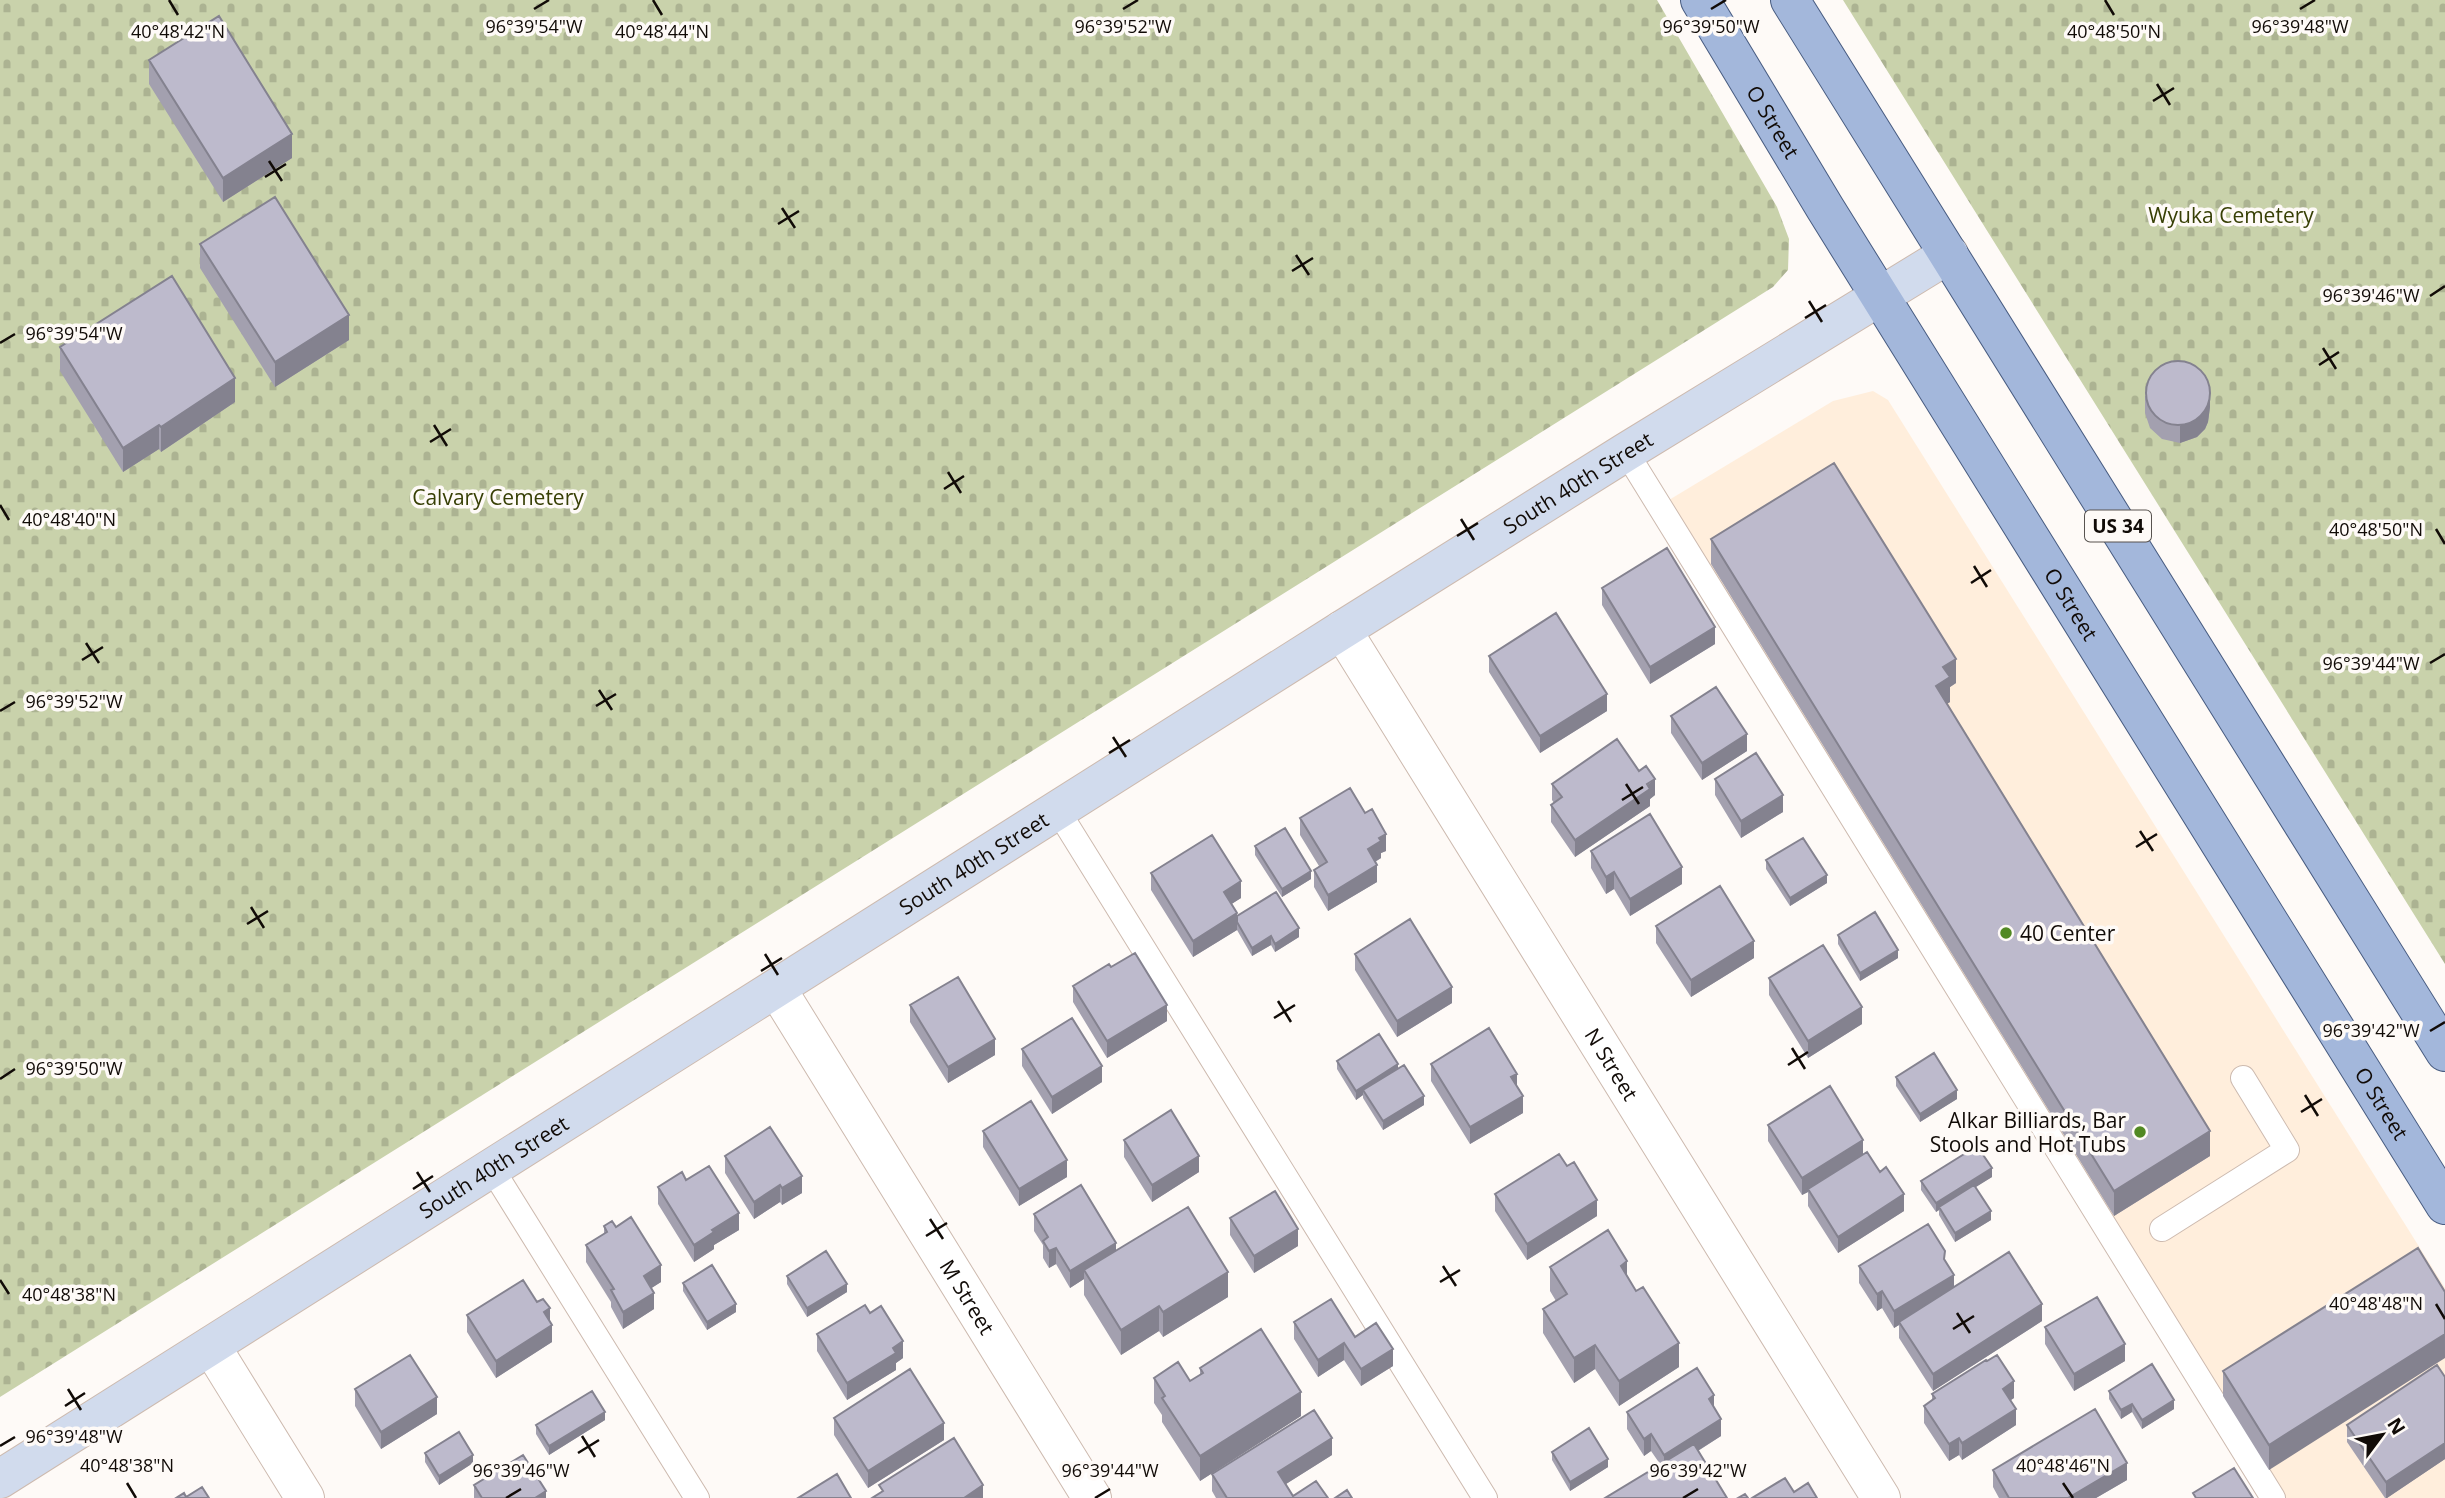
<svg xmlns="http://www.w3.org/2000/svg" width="2445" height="1498" font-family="'Open Sans',sans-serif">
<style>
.commercial{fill:#ffeedc}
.cemetery{fill:url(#cemetery-stones)}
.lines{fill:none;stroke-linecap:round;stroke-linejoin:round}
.lane-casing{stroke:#cdbaaf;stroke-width:26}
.street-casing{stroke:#cdbaaf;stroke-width:40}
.secondary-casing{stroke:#cdbaaf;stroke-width:40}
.primary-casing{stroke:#485c81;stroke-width:40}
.lane{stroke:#fff;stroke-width:24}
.street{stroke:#fff;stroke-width:38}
.secondary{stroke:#d1dbed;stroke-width:38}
.primary{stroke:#a3b7db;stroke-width:38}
.wall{fill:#a3a0af}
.shaded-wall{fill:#84828f}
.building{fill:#bdbacc;stroke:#84828f;stroke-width:2}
.ticks{fill:none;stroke:#110b07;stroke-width:2.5}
.poi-dot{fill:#528923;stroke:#fefaf7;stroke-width:2.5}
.labels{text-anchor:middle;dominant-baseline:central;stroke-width:7;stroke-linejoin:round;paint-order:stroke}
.shield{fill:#fefaf7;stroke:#58534f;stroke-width:2}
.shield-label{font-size:19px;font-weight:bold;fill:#110b07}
.street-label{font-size:21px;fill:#110b07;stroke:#fefaf7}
.park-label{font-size:21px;fill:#373f05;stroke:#fefaf7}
.poi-label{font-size:21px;fill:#110b07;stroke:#fefaf7;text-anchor:start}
.ticks-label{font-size:18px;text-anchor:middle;fill:#110b07;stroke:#fefaf7;stroke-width:7;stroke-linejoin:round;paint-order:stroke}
</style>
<defs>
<pattern id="cemetery-stones" width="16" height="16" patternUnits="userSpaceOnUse" patternTransform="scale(1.75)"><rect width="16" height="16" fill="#c9d2ab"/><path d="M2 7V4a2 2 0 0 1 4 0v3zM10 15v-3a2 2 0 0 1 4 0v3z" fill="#acb392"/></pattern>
</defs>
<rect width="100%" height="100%" fill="#fefaf7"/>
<path class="commercial" d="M1873 391 1888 400 2445 1288V1498H2273L1659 506 1833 401Z"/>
<path class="cemetery" d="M0 0H1657L1777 207 1789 239 1788 270 1773 287 0 1397Z
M1843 0H2445V964Z"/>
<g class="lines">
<g class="lane-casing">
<path id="lane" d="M1626 452 2273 1498
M1058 811 1485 1498
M492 1169 697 1498
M2162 1229 2287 1150 2243 1078"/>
</g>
<g class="street-casing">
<g id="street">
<path id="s1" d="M1342 630 1881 1498"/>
<path id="s2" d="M777 989 1092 1498"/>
<path d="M211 1346 305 1498"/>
</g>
</g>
<g class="secondary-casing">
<g id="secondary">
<path id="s3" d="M0 1479 1342 630 1626 452 1949 254"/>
</g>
</g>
<g class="primary-casing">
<g id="primary">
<path id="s4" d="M1700 0 1825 208 2445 1205"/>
<path d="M1790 0 2445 1052"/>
</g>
</g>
<use href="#lane" class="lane"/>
<use href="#street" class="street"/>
<use href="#secondary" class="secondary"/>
<use href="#primary" class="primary"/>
</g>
<path class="wall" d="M149 60 292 158 223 202 149 84Z
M200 244 349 340 275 387 200 268Z
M60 347 235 402 161 452 159 449 123 472 60 371Z
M2145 396 2210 407 2208 422 2205 429 2197 437 2180 443 2162 439 2150 428 2145 413Z
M1711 539 1956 683 1950 687V702L1946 704 2210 1156 2114 1216 1711 564Z
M1602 588 1715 644 1650 684 1602 605Z
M1489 656 1607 711 1540 753 1489 672Z
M1671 716 1747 751 1702 780 1671 733Z
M1715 779 1783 812 1741 838 1715 795Z
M1552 784 1655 795 1650 799V806L1575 857 1551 822V805L1554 803 1552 800Z
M1300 818 1386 851 1381 853V858L1375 862 1377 882 1328 911 1314 887V870L1319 866 1300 835Z
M1255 846 1311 879 1282 897 1255 855Z
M1591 851 1682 884 1630 916 1614 889 1606 894 1591 868Z
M1766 860 1827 883 1790 906 1766 869Z
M1151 873 1241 898 1231 904 1237 916 1299 937 1275 952 1271 945 1252 956 1237 930 1193 957 1151 890Z
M1656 926 1754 958 1691 997 1656 943Z
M1838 935 1898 958 1860 981 1838 944Z
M1355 954 1452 1003 1397 1037 1355 970Z
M1111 967 1167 1021 1107 1058 1073 1002V986Z
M1769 978 1862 1024 1808 1058 1769 995Z
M910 1005 995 1055 948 1083 910 1022Z
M1022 1049 1102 1082 1052 1114 1022 1066Z
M1337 1061 1398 1068 1424 1105 1383 1130 1363 1098V1095L1356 1100 1337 1069Z
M1431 1064 1517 1086 1523 1113 1470 1144 1431 1081Z
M1896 1077 1957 1099 1920 1122 1896 1086Z
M1768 1125 1863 1154 1904 1211 1838 1253 1808 1206V1192L1802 1195 1768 1141Z
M983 1131 1067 1177 1019 1206 983 1147Z
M1124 1140 1199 1172 1152 1202 1124 1157Z
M725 1156 802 1193 782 1205 780 1202 754 1219 725 1173Z
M1992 1177 1975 1187 1991 1220 1955 1242 1939 1215V1210L1936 1212 1921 1190V1181Z
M686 1180 739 1230 714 1245V1249L694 1262 658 1204V1187Z
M1495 1194 1597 1216 1527 1260 1495 1211Z
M1034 1214 1116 1251 1228 1297 1163 1337 1159 1331 1121 1355 1084 1295V1279L1070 1288 1056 1264 1049 1268 1043 1258V1245L1034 1231Z
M1230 1218 1298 1246 1254 1273 1230 1235Z
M604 1226 616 1227 661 1282 651 1288 654 1309 623 1329 611 1307V1302L586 1262V1245L604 1234Z
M1945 1261 1954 1287 2042 1321 1933 1391 1899 1338V1325L1894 1328 1882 1308 1877 1311 1859 1283V1266Z
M1550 1267 1627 1277 1679 1367 1619 1406 1595 1369 1574 1383 1543 1333V1309L1556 1301 1550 1291Z
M787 1276 847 1292 807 1317 787 1284Z
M683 1283 736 1312 707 1330 683 1291Z
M2445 1292 2269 1470 2223 1396V1371Z
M537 1302 550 1321 552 1342 496 1378 467 1332V1315Z
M870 1313 903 1358 896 1363V1370L847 1400 817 1351V1334Z
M1294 1322 1355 1337 1393 1366 1361 1386 1344 1360 1318 1377 1294 1339Z
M2045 1327 2125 1361 2074 1391 2045 1344Z
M1200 1368 1301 1416 1200 1481 1162 1422V1415L1154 1403V1378L1190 1381 1200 1375Z
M2445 1377V1459L2387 1498H2385L2347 1442V1425Z
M355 1389 437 1414 381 1449 355 1406Z
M2109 1391 2174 1409 2142 1429 2132 1412 2121 1419 2109 1399Z
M1932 1394 2014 1398 2011 1400 2016 1425 1962 1460 1959 1455 1949 1461 1924 1423V1406L1932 1401Z
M1714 1408 1721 1436 1698 1451 1660 1464 1651 1451 1644 1456 1627 1429V1412Z
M834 1418 944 1440 868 1488 834 1435Z
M605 1420 549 1455 536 1434V1425Z
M1552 1452 1608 1467 1570 1491 1552 1460Z
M425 1453 473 1463 439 1485 425 1462Z
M1332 1455 1286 1484 1293 1496 1328 1498H1216L1212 1491V1474Z
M1993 1470 2127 1480 2096 1498H1999L1993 1487Z
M474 1485 546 1498H474Z"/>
<path class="shaded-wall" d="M292 134V158L223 202V178Z
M349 315V340L275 387V362Z
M235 378V402L161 452V427Z
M2210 390V407L2208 422 2205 429 2197 437 2180 443V426Z
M159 425V449L123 472V448Z
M1715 627V644L1650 684V667Z
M1956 659V683L1950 687V702L1936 711V686L1943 667Z
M1607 694V711L1540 753V736Z
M1747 734V751L1702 780V763Z
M1655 779V795L1650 799V806L1575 857V840Z
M1783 795V812L1741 838V821Z
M1386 834V851L1381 853V858L1368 866V849L1379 838Z
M1377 865V882L1328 911V895Z
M1682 867V884L1630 916V899Z
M1311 871V879L1282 897V889Z
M1614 872V889L1606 894V877Z
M1827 875V883L1790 906V898Z
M1241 881V898L1224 909V892Z
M1237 913V930L1193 957V941Z
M1299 928V937L1275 952V944Z
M1271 936V945L1252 956V948Z
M1754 941V958L1691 997V980Z
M1898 950V958L1860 981V973Z
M1452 987V1003L1397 1037V1021Z
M1167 1005V1021L1107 1058V1041Z
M1862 1007V1024L1808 1058V1041Z
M995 1039V1055L948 1083V1067Z
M1398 1064V1073L1363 1090V1095L1356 1100V1091Z
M1102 1066V1082L1052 1114V1097Z
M1517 1074V1091L1511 1077Z
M1957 1090V1099L1920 1122V1114Z
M1424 1096V1105L1383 1130V1121Z
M1523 1096V1113L1470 1144V1127Z
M2210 1131V1156L2114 1216V1191Z
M1863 1140V1156L1808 1189V1192L1802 1195V1178Z
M1199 1156V1172L1152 1202V1185Z
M1067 1160V1177L1019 1206V1189Z
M1992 1168V1177L1941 1209 1939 1207V1210L1936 1212V1203Z
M802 1176V1193L782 1205V1188Z
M780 1185V1202L754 1219V1202Z
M1904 1194V1211L1838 1253V1237Z
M1597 1200V1216L1527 1260V1244Z
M1991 1211V1220L1955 1242V1233Z
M739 1213V1230L714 1245V1249L694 1262V1245L712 1230Z
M1298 1229V1246L1254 1273V1256Z
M1116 1243V1260L1084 1270V1279L1070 1288V1271Z
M1056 1248V1264L1049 1268V1251Z
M1627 1261V1286L1621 1266Z
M661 1265V1282L644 1293V1276Z
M1228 1272V1297L1163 1337V1312Z
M1954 1275V1292L1899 1322V1325L1894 1328V1311Z
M847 1284V1292L807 1317V1308Z
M1882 1291V1308L1877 1311V1294Z
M654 1293V1309L623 1329V1312Z
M736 1304V1312L707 1330V1322Z
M2042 1304V1321L1933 1391V1374Z
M1159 1306V1331L1121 1355V1330Z
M550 1308V1325L544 1312Z
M552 1325V1342L496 1378V1361Z
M2445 1334V1358L2269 1470V1445Z
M903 1341V1358L896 1363V1370L847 1400V1383L893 1348Z
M1344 1343V1360L1318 1377V1360Z
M1679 1343V1367L1619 1406V1381Z
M2125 1344V1361L2074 1391V1374Z
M1595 1345V1369L1574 1383V1358Z
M1393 1349V1366L1361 1386V1369Z
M2014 1381V1398L2003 1405V1389Z
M1301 1392V1416L1200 1481V1456Z
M1714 1395V1412L1709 1399Z
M437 1397V1414L381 1449V1432Z
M2174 1400V1409L2142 1429V1420Z
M2132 1404V1412L2121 1419V1410Z
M2016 1409V1425L1962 1460V1443Z
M605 1412V1420L549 1455V1446Z
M1721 1419V1436L1664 1472V1455Z
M944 1423V1440L868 1488V1471Z
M1651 1434V1451L1644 1456V1439Z
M1332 1438V1455L1278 1489V1472Z
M1959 1438V1455L1949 1461V1444Z
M2445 1443V1459L2387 1498H2386V1482Z
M473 1455V1463L439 1485V1476Z
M1608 1459V1467L1570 1491V1482Z
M2127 1463V1480L2096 1498H2068Z
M983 1485V1498H964Z
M546 1491V1498H535Z"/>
<path class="building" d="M219 16 292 134 223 178 149 60Z
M275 197 349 315 275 362 200 244Z
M172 276 235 378 161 427 159 425 123 448 60 347Z
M2146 393a32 32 0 1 1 64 0a32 32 0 1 1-64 0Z
M1834 463 1956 659 1943 667 1950 677 1936 686 2210 1131 2114 1191 1711 539Z
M1667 548 1715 627 1650 667 1602 588Z
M1556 613 1607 694 1540 736 1489 656Z
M1716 687 1747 734 1702 763 1671 716Z
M1617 739 1639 771 1646 766 1655 779 1647 784 1650 789 1575 840 1551 805 1562 797 1552 784Z
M1756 753 1783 795 1741 821 1715 779Z
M1350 788 1365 813 1372 809 1386 834 1379 838 1381 841 1368 849 1377 865 1328 895 1314 870 1327 862 1300 818Z
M1650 814 1682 867 1630 899 1614 872 1606 877 1591 851Z
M1285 828 1311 871 1282 889 1255 846Z
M1212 835 1241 881 1224 892 1237 913 1193 941 1151 873Z
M1803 838 1827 875 1790 898 1766 860Z
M1720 886 1754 941 1691 980 1656 926Z
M1276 892 1299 928 1275 944 1271 936 1252 948 1237 922V916Z
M1875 912 1898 950 1860 973 1838 935Z
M1410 919 1452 987 1397 1021 1355 954Z
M1823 945 1862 1007 1808 1041 1769 978Z
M1135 953 1167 1005 1107 1041 1073 986 1109 964 1111 967Z
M958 977 995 1039 948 1067 910 1005Z
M1072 1018 1102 1066 1052 1097 1022 1049Z
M1489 1028 1517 1074 1511 1077 1523 1096 1470 1127 1431 1064Z
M1379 1034 1398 1064 1356 1091 1337 1061Z
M1934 1053 1957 1090 1920 1114 1896 1077Z
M1404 1065 1424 1096 1383 1121 1363 1090Z
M1830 1086 1863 1140 1802 1178 1768 1125Z
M1031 1101 1067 1160 1019 1189 983 1131Z
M1171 1110 1199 1156 1152 1185 1124 1140Z
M770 1127 802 1176 782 1188 780 1185 754 1202 725 1156Z
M1977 1146 1992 1168 1936 1203 1921 1181Z
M1867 1152 1880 1172 1886 1167 1904 1194 1838 1237 1808 1189Z
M1559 1154 1567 1166 1574 1162 1597 1200 1527 1244 1495 1194Z
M709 1166 739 1213 712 1230 714 1232 694 1245 658 1187 682 1172 686 1180Z
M1081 1185 1116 1243 1070 1271 1056 1248 1049 1251 1043 1241 1048 1237 1034 1214Z
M1974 1185 1991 1211 1955 1233 1939 1207Z
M1275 1191 1298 1229 1254 1256 1230 1218Z
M1188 1207 1228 1272 1163 1312 1159 1306 1121 1330 1084 1270Z
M631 1217 661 1265 644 1276 654 1293 623 1312 611 1290 614 1289 586 1245 607 1232 604 1226 612 1221 616 1227Z
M1928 1224 1945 1251 1944 1259 1954 1275 1894 1311 1882 1291 1877 1294 1859 1266Z
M1608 1230 1627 1261 1621 1266 1636 1291 1643 1287 1679 1343 1619 1381 1595 1345 1574 1358 1543 1309 1567 1294 1550 1267Z
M2418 1248 2445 1292V1334L2269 1445 2223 1371Z
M826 1251 847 1284 807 1308 787 1276Z
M2009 1252 2042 1304 1933 1374 1899 1322Z
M712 1265 736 1304 707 1322 683 1283Z
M523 1280 537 1302 543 1299 550 1308 544 1312 552 1325 496 1361 467 1315Z
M2097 1297 2125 1344 2074 1374 2045 1327Z
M1331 1299 1355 1337 1376 1323 1393 1349 1361 1369 1344 1343 1318 1360 1294 1322Z
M865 1305 870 1313 881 1306 903 1341 893 1348 896 1353 847 1383 817 1334Z
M1261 1329 1301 1392 1200 1456 1162 1398 1165 1396 1154 1378 1178 1362 1190 1381 1203 1373 1200 1368Z
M410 1355 437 1397 381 1432 355 1389Z
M1997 1355 2014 1381 2003 1389 2016 1409 1962 1443 1959 1438 1949 1444 1924 1406 1935 1398 1932 1394 1986 1360 1987 1361Z
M2152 1364 2174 1400 2142 1420 2132 1404 2121 1410 2109 1391Z
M2437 1365 2445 1377V1443L2386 1482 2347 1425Z
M1697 1368 1714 1395 1709 1399 1721 1419 1664 1455 1651 1434 1644 1439 1627 1412Z
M910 1369 944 1423 868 1471 834 1418Z
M592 1391 605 1412 549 1446 536 1425Z
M2095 1409 2127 1463 2068 1498H2009L1993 1470Z
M1314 1410 1332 1438 1278 1472 1293 1496 1316 1481 1328 1498H1227L1212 1474Z
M1589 1428 1608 1459 1570 1482 1552 1452Z
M459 1432 473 1455 439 1476 425 1453Z
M954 1438 983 1485 964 1498H872L883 1491 879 1485Z
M1694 1444 1727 1498H1605Z
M523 1455 546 1491 535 1498H482L474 1485Z
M2234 1468 2253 1498H2196L2193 1493Z
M837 1474 851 1498H798Z
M1785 1478 1794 1492 1808 1483 1817 1498H1752Z
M202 1487 209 1498H176L184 1493 186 1497Z
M1347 1490 1352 1498H1335Z
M1745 1494 1748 1498H1738Z"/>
<path class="ticks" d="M169 0 178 15M653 0 662 15M2105 0 2114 15M534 9 549 0M1123 9 1138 0M1711 9 1726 0M2300 9 2315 0M2157 84 2170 105M2153 101 2174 88M269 161 282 181M265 177 286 164M782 208 795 228M778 224 799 211M1296 255 1309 275M1292 271 1313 258M2430 296 2445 286M1809 301 1822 322M1805 318 1826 305M0 343 15 334M2323 348 2336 369M2319 365 2339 352M434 425 447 446M430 442 451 429M948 472 961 493M944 489 964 476M0 505 9 520M1461 519 1474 540M2436 529 2445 544M1457 536 1478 523M1974 566 1987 587M1971 583 1991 570M86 643 99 663M82 660 103 647M2430 663 2445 654M599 690 612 710M596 706 616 694M0 711 15 702M1113 737 1126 757M1109 753 1130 740M1626 784 1639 804M1622 800 1643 787M2140 831 2153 851M2136 847 2157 834M251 907 264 928M247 924 268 911M765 954 778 975M761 971 782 958M1278 1001 1291 1022M1274 1018 1295 1005M2430 1031 2445 1022M1792 1048 1805 1069M1788 1065 1808 1052M0 1079 15 1069M2305 1095 2318 1116M2301 1112 2322 1099M417 1172 430 1192M413 1189 433 1176M930 1219 943 1239M926 1236 947 1223M1443 1266 1456 1286M0 1280 9 1294M1440 1282 1460 1270M2436 1304 2445 1319M1957 1313 1970 1333M1953 1329 1974 1316M68 1389 81 1410M65 1406 85 1393M582 1436 595 1457M0 1446 15 1437M578 1453 599 1440M127 1483 136 1498M2063 1483 2073 1498M506 1498 521 1489M1095 1498 1110 1489M1683 1498 1698 1489"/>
<g class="poi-dot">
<circle cx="2006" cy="933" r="7"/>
<circle cx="2140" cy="1132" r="7"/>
</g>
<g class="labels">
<rect class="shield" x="2085" y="510.5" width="66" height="31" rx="5"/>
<g class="shield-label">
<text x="2118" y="526">US 34</text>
</g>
<g class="street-label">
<text stroke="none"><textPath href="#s4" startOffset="142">O Street</textPath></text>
<text stroke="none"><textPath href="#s3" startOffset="1866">South 40th Street</textPath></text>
<text stroke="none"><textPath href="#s4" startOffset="709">O Street</textPath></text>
<text stroke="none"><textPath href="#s3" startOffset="1152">South 40th Street</textPath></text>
<text stroke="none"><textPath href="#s1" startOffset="511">N Street</textPath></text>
<text stroke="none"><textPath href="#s4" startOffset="1297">O Street</textPath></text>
<text stroke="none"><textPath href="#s3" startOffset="584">South 40th Street</textPath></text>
<text stroke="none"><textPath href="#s2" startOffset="362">M Street</textPath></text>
</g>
<g class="park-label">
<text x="2231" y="215">Wyuka Cemetery</text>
<text x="498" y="497">Calvary Cemetery</text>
</g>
<g class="poi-label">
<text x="2020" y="933">40 Center</text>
<text x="2126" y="1120" text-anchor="end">Alkar Billiards, Bar<tspan x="2126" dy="24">Stools and Hot Tubs</tspan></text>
</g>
</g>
<g class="ticks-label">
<text x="534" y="33">96°39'54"W</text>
<text x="1123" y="33">96°39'52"W</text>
<text x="1711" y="33">96°39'50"W</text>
<text x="2300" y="33">96°39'48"W</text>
<text x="2114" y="38">40°48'50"N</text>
<text x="178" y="38">40°48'42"N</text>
<text x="662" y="38">40°48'44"N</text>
<text x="2371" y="302">96°39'46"W</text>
<text x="74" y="340">96°39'54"W</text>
<text x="69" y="526">40°48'40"N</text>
<text x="2376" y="536">40°48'50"N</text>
<text x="2371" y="670">96°39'44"W</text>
<text x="74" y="708">96°39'52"W</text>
<text x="2371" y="1037">96°39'42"W</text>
<text x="74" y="1075">96°39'50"W</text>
<text x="69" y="1301">40°48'38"N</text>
<text x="2376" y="1310">40°48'48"N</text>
<text x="74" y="1443">96°39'48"W</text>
<text x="127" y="1472">40°48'38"N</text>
<text x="2063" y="1472">40°48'46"N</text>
<text x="521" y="1477">96°39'46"W</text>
<text x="1110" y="1477">96°39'44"W</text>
<text x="1698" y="1477">96°39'42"W</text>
</g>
<g transform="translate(2382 1435) rotate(58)" stroke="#fefaf7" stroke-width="5" paint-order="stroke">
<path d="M0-5L12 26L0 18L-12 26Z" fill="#110b07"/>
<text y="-10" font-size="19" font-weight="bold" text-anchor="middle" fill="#110b07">N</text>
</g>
</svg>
